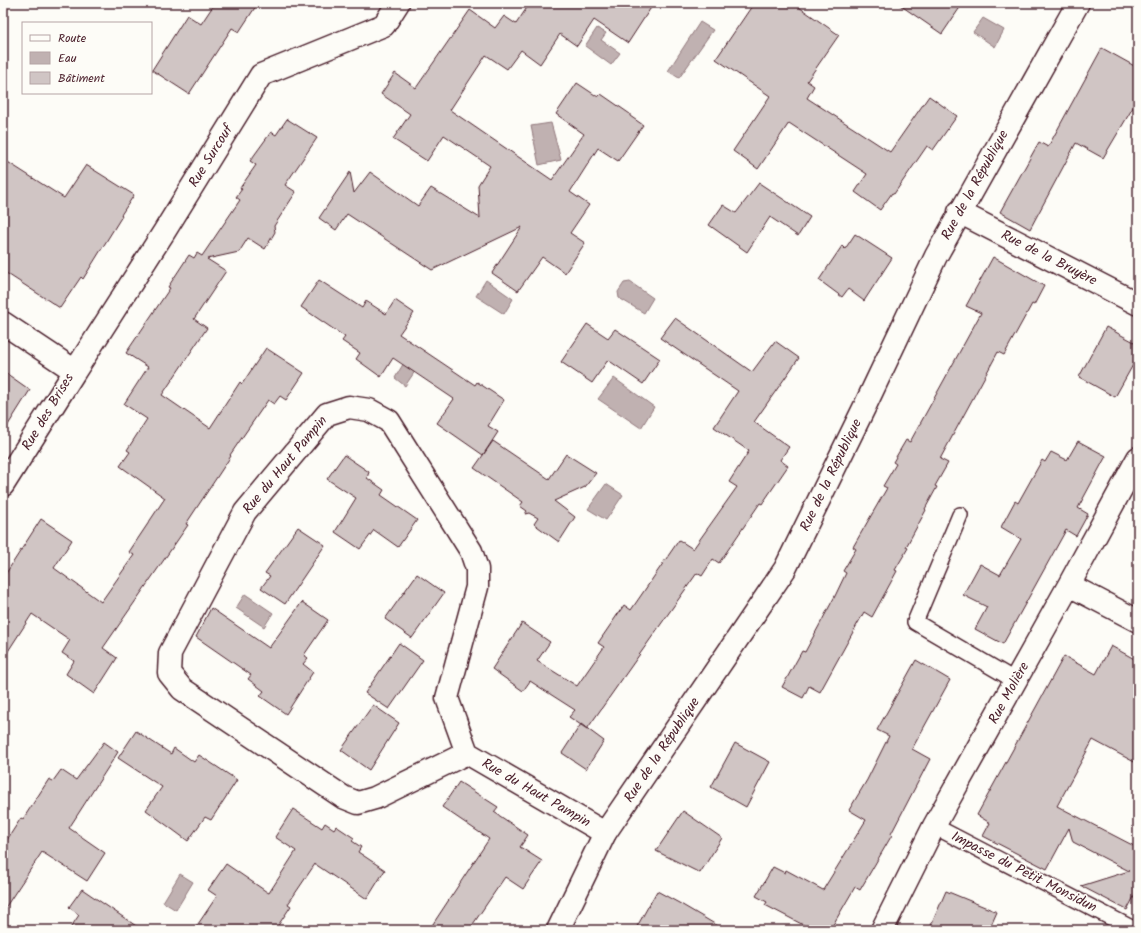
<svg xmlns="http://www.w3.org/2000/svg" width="1141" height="933" font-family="Kalam,sans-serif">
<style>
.water{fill:#c0b1b1;stroke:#91777b}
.building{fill:#d0c5c4;stroke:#4a1f2b}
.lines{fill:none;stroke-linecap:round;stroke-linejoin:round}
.lane-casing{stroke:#4a1f2b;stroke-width:18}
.street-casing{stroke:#4a1f2b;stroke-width:25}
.secondary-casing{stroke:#4a1f2b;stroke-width:25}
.lane{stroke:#fdfcf7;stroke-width:15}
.street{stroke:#fdfcf7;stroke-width:22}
.secondary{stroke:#fdfcf7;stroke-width:22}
.labels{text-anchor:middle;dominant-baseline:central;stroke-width:3;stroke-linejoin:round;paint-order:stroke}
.street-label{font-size:14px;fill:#4a1f2b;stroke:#fdfcf7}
</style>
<rect width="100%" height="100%" fill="#fdfcf7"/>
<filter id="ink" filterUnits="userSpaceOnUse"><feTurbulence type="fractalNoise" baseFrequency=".025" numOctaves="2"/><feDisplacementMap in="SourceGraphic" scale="8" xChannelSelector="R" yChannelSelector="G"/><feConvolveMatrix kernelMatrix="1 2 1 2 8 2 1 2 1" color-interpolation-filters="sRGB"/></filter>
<g filter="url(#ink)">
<path class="water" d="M983 18 1004 30 995 47 973 32Z
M700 22 713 30 679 78 668 71Z
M597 28 606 33 601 40 620 53 611 65 585 46Z
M551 123 561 160 539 165 531 126Z
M486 280 513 299 504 314 476 296Z
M630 282 653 298 644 313 619 298 618 292 624 283Z
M409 354 422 361 405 386 395 378Z
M614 378 654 407 641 428 598 399Z
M606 484 623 495 606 520 588 509Z
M245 594 273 613 264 627 236 608Z
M180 874 193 882 176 910 163 902Z"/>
<path class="building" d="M215 3H258L239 32 232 28 189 94 152 70 187 15 201 24Z
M530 3H654L628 43 594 20 577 46 560 34 540 64 521 50 507 69 486 55 450 110 552 180 584 134 556 114 577 83 598 97 601 94 630 114V116L643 125 618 161 598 148 570 192 589 205 570 233 585 243 565 273 542 257 518 291 492 273 522 227 432 270 347 214 336 230 319 218 350 172 354 193 370 172 418 206 431 188 480 218 478 185 490 166 444 135 427 161 393 139 410 114 381 94 395 73 416 88 470 10 495 28 504 16 516 24Z
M754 3H793L839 35 807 81 814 86 807 98 890 152 929 96 957 116 933 150 927 146 894 194 892 193 880 210 855 192 867 174 789 123 758 169 733 151 770 96 716 59Z
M897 3H963L942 34Z
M1102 48 1138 68V99L1103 158 1076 143 1030 229 1000 212 1039 142 1048 147Z
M287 119 317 138 285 185 296 192 274 226 275 232 265 249 248 238 239 252 207 259 226 271 194 319 207 328 162 395 210 428 240 382 242 384 266 348 304 373 286 400 280 396 274 404 268 400 230 455 231 456 186 524 188 525 103 648 117 658 94 694 66 674 74 661 62 653 70 640 32 614 3 659V578L41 519 72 540 54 568 101 602 134 555 129 552 165 498 120 466 130 452 127 450 147 419 124 404 148 367 126 353 170 288 168 287 189 255 194 258 197 253 202 256 240 200 236 197 242 189 240 188 256 165 250 161 271 132 276 135Z
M3 159 64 198 86 165 134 195 121 215 122 216 83 279 81 277 60 308 3 271Z
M759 183 810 217 798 236 770 217 747 252 709 225 723 205 736 213Z
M855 234 892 258 864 301 848 289 842 297 819 280 842 246 845 249Z
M993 257 1044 286 1034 305 1032 304 1004 355 998 352 940 459 948 463 935 486 937 487 925 509 926 510 906 547 908 548 895 570 897 571 872 617 864 612 820 692 809 686 803 698 782 687 802 651 805 652 835 596 846 573 843 571 856 549 853 547 887 488 883 486 896 464 893 462 906 440 910 442 981 313 966 306Z
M319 280 362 308 366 301 386 314 395 300 414 313 399 334 475 385 477 382 504 400 488 426 498 432 483 455 437 423 454 399 393 358 381 377 356 359 360 353 342 341 345 337 301 307Z
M675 318 752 372 775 341 799 358 754 422 789 447 780 460 788 466 762 504 760 503 719 563 713 559 702 576 697 573 587 729 569 717 575 710 550 694 530 681 523 691 492 669 522 623 550 642 537 661 577 686 604 647 598 643 624 605 631 610 679 540 693 549 737 487 729 482 749 451 714 427 738 391 660 338Z
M587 324 608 338 615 329 660 359 643 384 608 360 592 383 561 362Z
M1106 327 1138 344V356L1115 397 1079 377Z
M3 371 30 390 3 433Z
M493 441 549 479 566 454 596 473 585 487 554 501 575 517 559 542 534 524 538 518 529 513 525 514 527 511 520 506 523 502 474 468Z
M1078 441 1106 456 1078 508 1088 514 1076 536 1066 530 1003 644 975 629 987 607 963 595 980 564 1000 575 1021 539 1001 527 1015 501 1018 503 1042 460 1045 462 1051 452 1067 460Z
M344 455 369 472 367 478 384 490 381 495 417 520 398 547 374 530 360 549 335 532 356 498 327 479Z
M298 527 325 545 285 604 261 588 270 576 265 573Z
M417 574 444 593 412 638 385 619Z
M302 602 328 620 304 655 308 658 303 664 313 672 286 714 260 696 264 691 248 679 251 675 196 637 211 608 269 648Z
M399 643 423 660 389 709 365 693Z
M1111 646 1138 661V764L1093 740 1057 806 1138 848V889L1127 910 1081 886 1129 871 1073 842 1069 828 1047 869 983 836 990 823 977 815 1064 656 1096 674Z
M916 660 950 680 912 749 930 759 891 834 892 835 860 890 855 887 830 930H813L765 905 767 902 756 896 773 867 785 873 786 870 823 890 866 820 849 810 867 780 889 736 877 730Z
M373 705 399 723 369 770 341 750Z
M581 724 604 741 586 769 562 753Z
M136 731 171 754 174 748 194 762 199 755 237 780 211 820 205 817 188 841 146 810 162 787 118 758Z
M104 742 118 752 69 828 105 853 87 881 42 852 3 911V846L21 818 23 819 49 779 53 781 61 770 76 780Z
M735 743 770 762 746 807 711 787Z
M459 782 498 807 494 812 528 835 520 847 542 861 523 889 505 877 469 930H429L489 839 442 807Z
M293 809 322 828 325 823 334 829 336 826 354 838 352 841 361 847 358 852 385 870 367 899 315 864 288 904 291 906 275 930H194L217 896 208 890 226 864 267 892 269 893 296 851 275 837Z
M683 811 722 838 700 873 656 851Z
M82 889 142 930H69L79 915 69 907Z
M657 891 679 903 725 930H635Z
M946 891 997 912 989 930H929Z"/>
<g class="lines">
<g class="lane-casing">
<path id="lane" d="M960 515 915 622 1016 681
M934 826 1135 930"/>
</g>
<g class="street-casing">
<path id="street" d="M959 212 1138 304
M3 323 75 371 3 485
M75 371 164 232 261 75 384 25 398 3
M1069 585 1138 621
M467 753 375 798 358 803 343 797 182 689 169 673 170 653 245 512 327 414 349 407 369 410 389 421 471 551 477 569V587L447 698 467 753 605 833
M882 930 934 826 1069 585 1138 458"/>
</g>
<g class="secondary-casing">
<path id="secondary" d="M558 930 605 833 785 569 864 408 936 256 1078 3"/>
</g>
<use href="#lane" class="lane"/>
<use href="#street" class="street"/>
<use href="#secondary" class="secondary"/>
</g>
</g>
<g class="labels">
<g class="street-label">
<text transform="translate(211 156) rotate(-58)">Rue Surcouf</text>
<text transform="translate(975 185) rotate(-61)">Rue de la République</text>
<text transform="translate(1049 258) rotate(27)">Rue de la Bruyère</text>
<text transform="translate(48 412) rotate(-59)">Rue des Brises</text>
<text transform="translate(285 465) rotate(-50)">Rue du Haut Pampin</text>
<text transform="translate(831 475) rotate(-64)">Rue de la République</text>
<text transform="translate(1009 693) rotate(-61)">Rue Molière</text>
<text transform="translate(662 750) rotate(-56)">Rue de la République</text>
<text transform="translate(536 793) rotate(30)">Rue du Haut Pampin</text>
<text transform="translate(1024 872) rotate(27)">Impasse du Petit Monsidun</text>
</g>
</g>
<rect width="1141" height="933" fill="none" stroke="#fdfcf7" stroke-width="16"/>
<rect x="8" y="8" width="1125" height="917" fill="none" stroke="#4a1f2b" stroke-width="1.5" filter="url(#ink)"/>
<rect x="22" y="22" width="130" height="72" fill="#fdfcf7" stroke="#b5a4a5"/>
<rect x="30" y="35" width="20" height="6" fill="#fdfcf7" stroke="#b5a4a5"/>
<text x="58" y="42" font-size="12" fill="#4a1f2b">Route</text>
<rect x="30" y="52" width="20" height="12" fill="#c0b1b1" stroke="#b5a4a5"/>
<text x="58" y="62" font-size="12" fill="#4a1f2b">Eau</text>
<rect x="30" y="72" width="20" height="12" fill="#d0c5c4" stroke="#b5a4a5"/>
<text x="58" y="82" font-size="12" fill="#4a1f2b">Bâtiment</text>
</svg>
